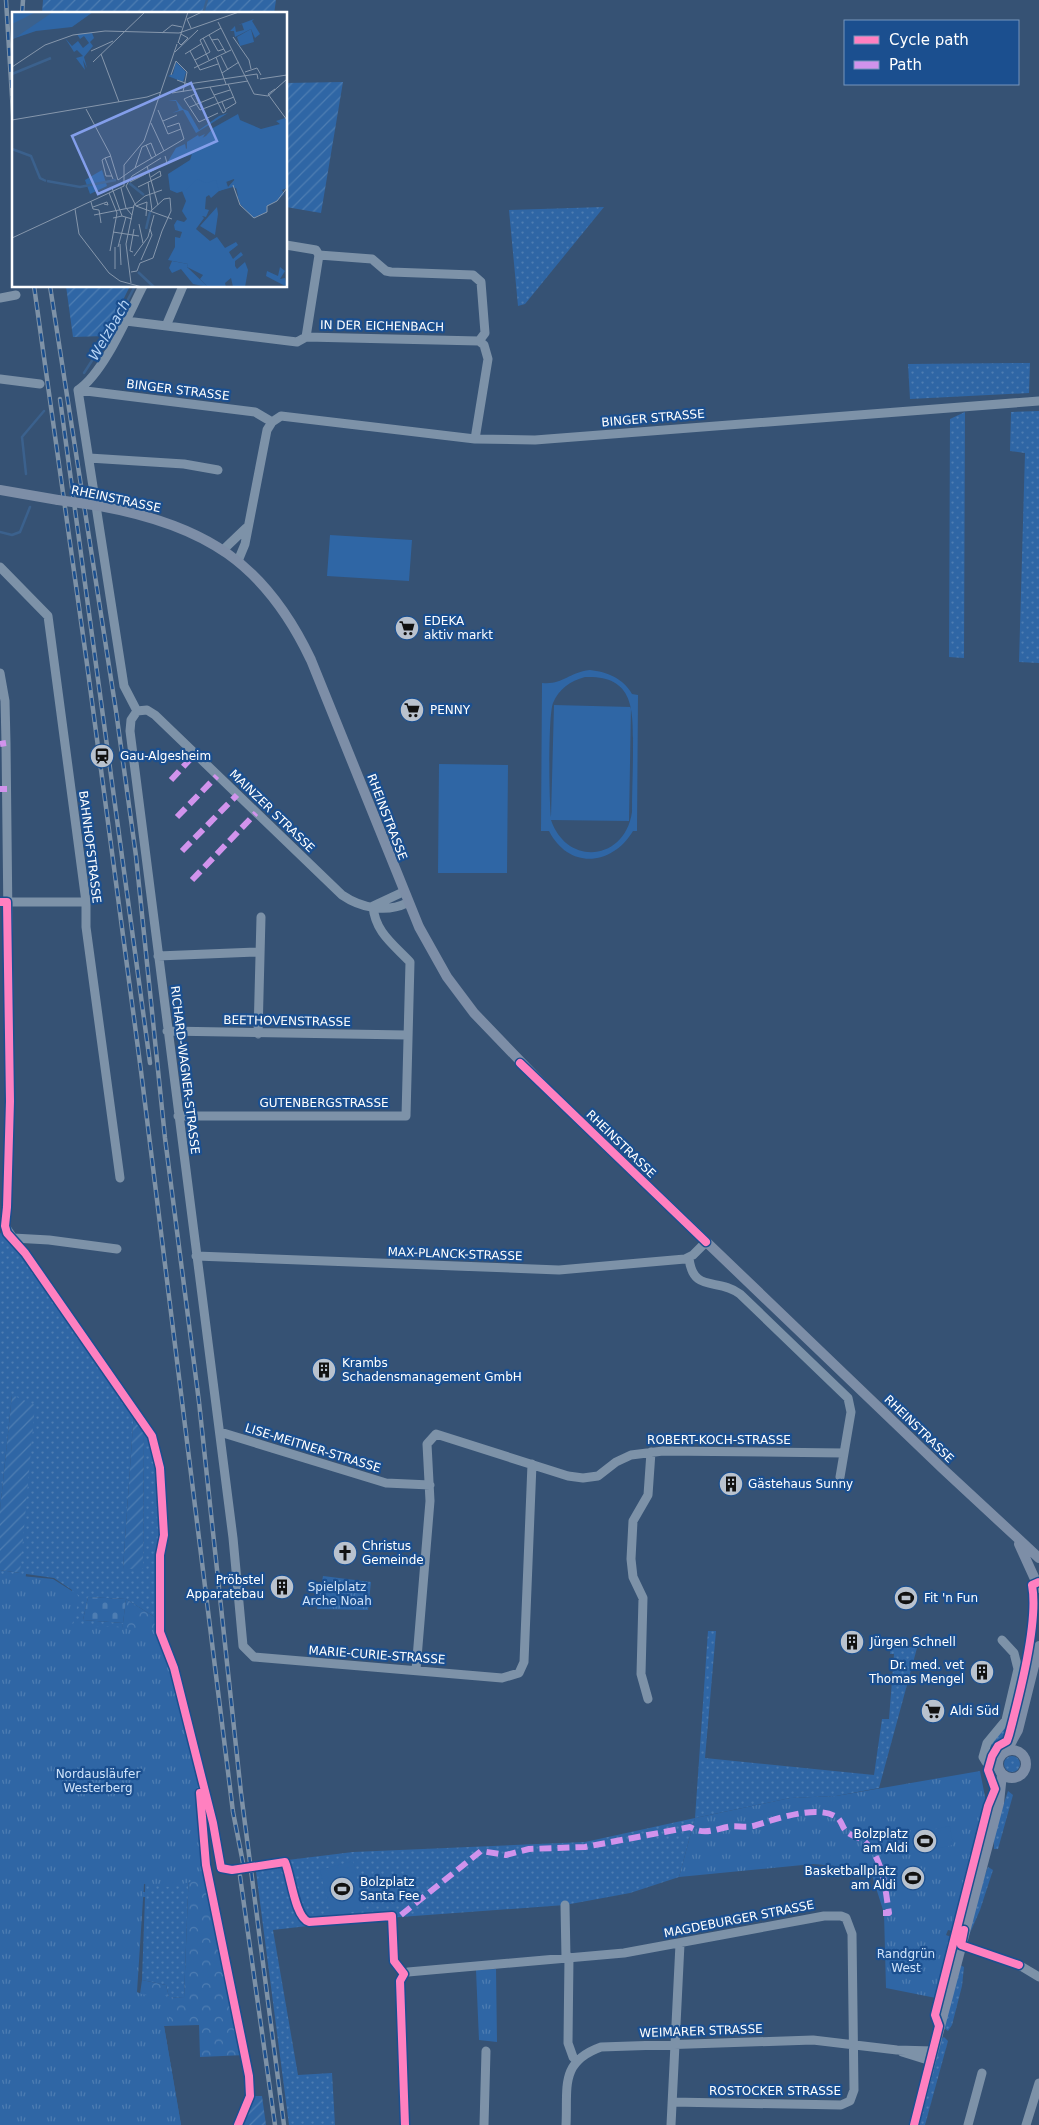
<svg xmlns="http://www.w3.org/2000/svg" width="1039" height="2125" font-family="'DejaVu Sans',sans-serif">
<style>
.grass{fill:url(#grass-dots);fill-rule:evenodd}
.forest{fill:url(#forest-crowns)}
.cemetery{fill:url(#cemetery-stones)}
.park{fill:url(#park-tufts)}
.garden{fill:url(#garden-furrows)}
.pitch{fill:#2f66a5;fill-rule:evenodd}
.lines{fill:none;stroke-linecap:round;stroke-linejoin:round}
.stream{stroke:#3b618d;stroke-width:2.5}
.minor{stroke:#7d92a8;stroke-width:9}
.major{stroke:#7d8ea7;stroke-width:10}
.rail-casing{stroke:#7e92a7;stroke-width:4.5}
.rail{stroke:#1b4f8f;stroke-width:2.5;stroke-dasharray:8;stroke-linecap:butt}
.major-bridge{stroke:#7d8ea7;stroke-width:10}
.quiet{stroke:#d193ec;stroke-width:6;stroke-dasharray:12 6;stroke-linecap:butt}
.cycleway-casing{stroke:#1b4f8f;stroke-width:11}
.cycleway{stroke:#ff80c0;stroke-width:8}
.labels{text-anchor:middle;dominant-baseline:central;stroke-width:4.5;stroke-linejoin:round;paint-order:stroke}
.street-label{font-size:12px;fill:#fff;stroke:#1b4f8f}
.poi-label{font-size:12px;fill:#fff;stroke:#1b4f8f;text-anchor:start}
.park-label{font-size:12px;fill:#cfe3fa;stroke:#1b4f8f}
.water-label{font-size:14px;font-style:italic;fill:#b5d3f5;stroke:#1b4f8f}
.inset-river{fill:none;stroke:#3b618d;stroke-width:2.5}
.inset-road{fill:none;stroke:#8697ac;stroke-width:1}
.view{fill:#839eea;fill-opacity:0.15;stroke:#839eea;stroke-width:2.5}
.inset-edge{fill:none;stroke:#fff;stroke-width:2.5}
</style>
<defs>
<pattern id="grass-dots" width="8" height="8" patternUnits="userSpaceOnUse" patternTransform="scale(1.25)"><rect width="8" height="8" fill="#2f66a5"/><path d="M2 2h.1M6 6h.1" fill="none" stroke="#4e7db2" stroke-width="1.8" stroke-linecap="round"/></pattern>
<pattern id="forest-crowns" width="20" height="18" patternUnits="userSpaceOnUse" patternTransform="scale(1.25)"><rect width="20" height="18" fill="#2f66a5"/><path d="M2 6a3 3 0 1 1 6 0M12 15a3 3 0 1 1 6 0" fill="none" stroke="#4e7db2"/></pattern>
<pattern id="cemetery-stones" width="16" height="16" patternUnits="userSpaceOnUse" patternTransform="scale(1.25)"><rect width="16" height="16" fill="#2f66a5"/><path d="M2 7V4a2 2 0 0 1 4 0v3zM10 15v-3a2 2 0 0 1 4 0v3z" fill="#4e7db2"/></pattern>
<pattern id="park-tufts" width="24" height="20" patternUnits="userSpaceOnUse" patternTransform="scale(1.25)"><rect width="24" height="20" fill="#2f66a5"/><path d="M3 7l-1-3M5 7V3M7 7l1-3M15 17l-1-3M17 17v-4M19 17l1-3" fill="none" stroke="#4e7db2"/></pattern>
<pattern id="garden-furrows" width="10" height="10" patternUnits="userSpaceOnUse" patternTransform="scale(1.25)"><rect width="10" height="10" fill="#2f66a5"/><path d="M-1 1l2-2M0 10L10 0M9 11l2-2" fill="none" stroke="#4e7db2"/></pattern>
</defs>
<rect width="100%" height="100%" fill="#365274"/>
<path class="grass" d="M604 207 525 304 518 306 509 210Z
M1030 363 1029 393 910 399 908 364Z
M1039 411V663L1019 662 1025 453 1010 451 1011 412Z
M965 412 964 658 949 657 950 419Z
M5 1226 134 1410 123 1569 143 1568 144 1425C181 1478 151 1561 161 1621L126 1599 88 1597 83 1620 123 1623 118 1743 144 1648 160 1632 174 1668 202 1785 198 1797 206 1865 189 1867 184 1998 169 1997 166 1985 142 1980 145 1897 74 1899 72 1889 145 1892 146 1859 0 1843V1570L20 1573 12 1395 0 1510V1234ZM26 1574 54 1578 72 1590 63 1685 14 1691Z
M708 1631H716L705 1758 874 1775 882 1719H889L894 1654H890L891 1645 917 1648 879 1788 836 1796 790 1798 695 1818 679 1877 630 1893 565 1905 359 1920 273 1930 298 2075 332 2073 335 2125H289L255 1864 353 1852 585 1842 695 1818Z
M1022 1656 1028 1658 1007 1735 992 1748 991 1744 1007 1724 1024 1664Z
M1004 1764a8 8 0 1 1 16 0a8 8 0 1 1-16 0Z
M1008 1791 1013 1795 998 1849H994V1833Z
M988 1867 993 1870 980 1910 970 1933 978 1892Z
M960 1965 964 1967 962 1986 952 2025 948 2031 944 2028Z
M944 2037 948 2041 925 2125H917L940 2040Z"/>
<path class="forest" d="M126 1599 161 1621 160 1632 144 1649 118 1743 123 1623Z
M206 1865 246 2055 200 2057 199 2025 164 2026 181 2125H162L139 2001 142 1980 166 1985 169 1997 184 1998 189 1867Z"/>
<path class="cemetery" d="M88 1597 126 1599 123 1623 83 1620Z"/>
<path class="park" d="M0 1574 53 1579 80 1596 72 1625 154 1629 172 1668 194 1759 198 1785 196 1796 198 1826 206 1878 170 1887 144 1884 137 1992 144 1995 166 1996 170 2025 164 2026 181 2125H0Z
M323 1576 371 1582 368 1610 317 1609Z
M980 1771 986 1802 975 1835V1854L953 1931 948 1930 946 1935 951 1937 936 1998 886 1988 884 1913 870 1869 813 1864 679 1877 695 1818 790 1798 836 1796Z
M496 1969 497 2042 479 2040 476 1970Z"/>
<path class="garden" d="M43 0H276L274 14H42Z
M343 82 321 213 286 207V83Z
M66 286H130L105 336 73 337Z
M12 1395 35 1405 20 1573 0 1570V1510Z
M134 1410 144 1425 143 1569H123Z
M250 2096H262L266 2125H238Z"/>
<path class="pitch" d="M330 535 412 540 409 581 327 576Z
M590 670C607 672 623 678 632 694L638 695 637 831H633C612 866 569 870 549 831H541L542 683C563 685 567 673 590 670ZM585 677C636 675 633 712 633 750 633 771 632 791 632 812 625 861 567 867 551 820L629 821 631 707 554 705 551 817C549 800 548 716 553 703 559 689 570 681 585 677Z
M439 764 508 765 507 873H438Z
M950 1826 953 1845 900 1856 897 1838Z
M353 1861 364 1909 331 1917 320 1870Z
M920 1872 921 1883 907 1884 905 1873Z"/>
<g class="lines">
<path class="stream" d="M203 14 207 0
M84 373 113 328 135 286
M26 474 22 437 44 411
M0 532 12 535 20 532 30 507"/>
<path class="minor" d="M286 245 316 250 319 255
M319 255 372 259 386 271 391 272 473 275 481 282 485 333 479 341
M0 298 16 295
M126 321 297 342 306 337 479 341 484 345 488 359 475 439
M166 326 183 286
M306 337 319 255
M0 379 40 384
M78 390 124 686 137 711
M78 390 255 412 272 422
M78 390C104 373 128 315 143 286
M89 458 184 464 218 470
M223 550 246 528
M238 561 245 544 267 430 272 422 281 416 475 439 535 440 1039 401
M0 567 48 616 86 902V927L120 1178
M0 673 5 701 6 743 10 1101 7 1207 5 1226 13 1238 49 1240 117 1249
M137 711 131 720 130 731 233 1538 243 1646 254 1657 502 1678 519 1673 524 1662 532 1464
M137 711 147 710 155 715 342 895C361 908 386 913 407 903
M0 902H86
M373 906 403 892
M158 956 259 952
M167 1031 407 1035
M258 1034 261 917
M178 1116H406L410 962C393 944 375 932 373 906
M196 1256 559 1270 685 1259 693 1255 706 1242
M689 1258C693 1294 718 1277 740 1294L848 1398 851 1412 840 1477
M220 1432 386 1483 430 1485
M416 1670 430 1501 427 1444 436 1434 568 1476 583 1478 598 1476 616 1462 631 1455 663 1451 844 1453
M648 1699 641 1674 643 1598 633 1577 631 1559 633 1521 648 1495 651 1452
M983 1757 987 1743 1006 1720 1018 1669 1014 1653 1002 1640
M983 1757 986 1762 998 1768
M983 1757 999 1758
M565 1905 566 1958
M961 1945 1019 1965 1039 1977
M569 1957 568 2043 573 2057 576 2060
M902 2052 931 2061
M405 2125 400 1981 404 1974 408 1972 624 1953 824 1916H841L846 1918 852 1934 854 2090 850 2101 841 2105 672 2102
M484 2125 486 2051
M566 2125C568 2088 559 2062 601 2047L813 2040 897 2050 933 2051
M671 2125 680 1944
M968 2125 982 2073
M1026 2125 1039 2083"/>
<path class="major" d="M0 490 58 500
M100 506C205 525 265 563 311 660L419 927 447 977 474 1013 549 1091 943 1469 1039 1558
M1019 1544 1039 1588
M998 1764a14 14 0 1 1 28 0a14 14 0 1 1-28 0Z
M1007 1750 1018 1730 1039 1646
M914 2125 999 1803 1002 1774"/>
<g class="rail-casing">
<path id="rail" d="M6 0 14 129
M22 14 23 0
M34 286 87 664 141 1071 233 1812 244 1868
M50 286 116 711 136 856 165 1138 199 1402 241 1793 284 2125
M60 399 150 1063
M240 1876 275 2125"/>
</g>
<use href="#rail" class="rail"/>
<path class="major-bridge" d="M58 500 100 506"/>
<path class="quiet" d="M0 744 6 743
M171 780 195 754
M0 789H7
M177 817 217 776
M182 851 237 795
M192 880 256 813
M401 1915 481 1851 506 1855 529 1849 585 1847 690 1827C704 1835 713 1830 727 1827 735 1825 744 1828 753 1826 774 1820 818 1803 838 1818 842 1822 842 1827 846 1831 850 1836 860 1837 865 1842 884 1860 885 1889 889 1913H883"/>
<g class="cycleway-casing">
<path id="cycleway" d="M0 902H7L10 1101 7 1207 5 1226 7 1233 25 1253 152 1436 160 1468 164 1535 160 1555V1632L174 1668 213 1823 221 1868 232 1870 285 1862C291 1876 295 1918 309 1922L392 1916 394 1961 404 1974 400 1981 405 2125
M520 1063 706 1242
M200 1793 206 1865 249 2076 250 2096 238 2125
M964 1930 961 1945 1019 1965
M914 2125 939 2026 935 2015 988 1806 995 1789 988 1770 992 1756 998 1746 1007 1741 1009 1735C1019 1697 1039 1621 1032 1585L1039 1582"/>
</g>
<use href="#cycleway" class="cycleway"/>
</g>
<defs>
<g id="supermarket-disc" transform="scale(1.25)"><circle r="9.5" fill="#b9c2ce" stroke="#1b4f8f"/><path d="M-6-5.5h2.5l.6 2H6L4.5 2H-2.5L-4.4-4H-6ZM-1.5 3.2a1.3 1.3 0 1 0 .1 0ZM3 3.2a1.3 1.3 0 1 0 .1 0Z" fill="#111"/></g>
<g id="station-disc" transform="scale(1.25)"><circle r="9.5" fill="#b9c2ce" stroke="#1b4f8f"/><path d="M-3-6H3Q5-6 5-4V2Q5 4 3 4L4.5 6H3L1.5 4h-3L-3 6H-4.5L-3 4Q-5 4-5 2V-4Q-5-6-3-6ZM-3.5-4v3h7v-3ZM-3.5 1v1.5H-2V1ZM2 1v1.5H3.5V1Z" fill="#111"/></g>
<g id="building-disc" transform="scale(1.25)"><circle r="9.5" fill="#b9c2ce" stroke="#1b4f8f"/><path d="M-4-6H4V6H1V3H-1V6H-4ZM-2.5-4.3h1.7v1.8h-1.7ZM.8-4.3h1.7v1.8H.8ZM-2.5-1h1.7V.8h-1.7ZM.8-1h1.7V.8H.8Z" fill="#111"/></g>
<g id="church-disc" transform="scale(1.25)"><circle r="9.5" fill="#b9c2ce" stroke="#1b4f8f"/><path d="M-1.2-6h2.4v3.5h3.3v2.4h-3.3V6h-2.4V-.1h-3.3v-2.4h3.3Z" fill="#111"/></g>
<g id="stadium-disc" transform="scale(1.25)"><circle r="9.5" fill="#b9c2ce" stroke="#1b4f8f"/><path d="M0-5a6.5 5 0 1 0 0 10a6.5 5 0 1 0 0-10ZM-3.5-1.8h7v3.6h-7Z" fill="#111"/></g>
</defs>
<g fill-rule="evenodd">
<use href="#supermarket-disc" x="407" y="628"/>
<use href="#supermarket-disc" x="412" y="710"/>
<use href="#station-disc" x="102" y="756"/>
<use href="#building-disc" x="324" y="1370"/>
<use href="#building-disc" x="731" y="1484"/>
<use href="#church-disc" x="345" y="1553"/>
<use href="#building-disc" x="282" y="1587"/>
<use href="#stadium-disc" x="906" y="1598"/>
<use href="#building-disc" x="852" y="1642"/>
<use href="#building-disc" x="982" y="1672"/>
<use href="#supermarket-disc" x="933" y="1711"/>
<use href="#stadium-disc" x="925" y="1841"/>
<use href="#stadium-disc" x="913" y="1878"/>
<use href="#stadium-disc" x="342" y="1889"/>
</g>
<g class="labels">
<g class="street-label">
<text transform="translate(382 326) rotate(1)">IN DER EICHENBACH</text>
<text transform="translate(178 390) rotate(7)">BINGER STRASSE</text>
<text transform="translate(653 418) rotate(-5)">BINGER STRASSE</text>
<text transform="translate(116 499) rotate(12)">RHEINSTRASSE</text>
<text transform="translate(272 811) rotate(44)">MAINZER STRASSE</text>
<text transform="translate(387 817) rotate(69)">RHEINSTRASSE</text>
<text transform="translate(90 847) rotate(83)">BAHNHOFSTRASSE</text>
<text transform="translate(287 1021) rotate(1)">BEETHOVENSTRASSE</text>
<text transform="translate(185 1070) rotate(83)">RICHARD-WAGNER-STRASSE</text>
<text x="324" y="1103">GUTENBERGSTRASSE</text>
<text transform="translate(621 1144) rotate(44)">RHEINSTRASSE</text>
<text transform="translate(455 1254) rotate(2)">MAX-PLANCK-STRASSE</text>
<text transform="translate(919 1429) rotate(44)">RHEINSTRASSE</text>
<text x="719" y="1440">ROBERT-KOCH-STRASSE</text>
<text transform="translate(313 1448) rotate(17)">LISE-MEITNER-STRASSE</text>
<text transform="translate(377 1655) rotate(4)">MARIE-CURIE-STRASSE</text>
<text transform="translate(739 1919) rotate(-11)">MAGDEBURGER STRASSE</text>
<text transform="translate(701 2031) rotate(-2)">WEIMARER STRASSE</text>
<text x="775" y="2091">ROSTOCKER STRASSE</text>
</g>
<g class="poi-label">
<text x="424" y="621">EDEKA<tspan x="424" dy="14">aktiv markt</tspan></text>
<text x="430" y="710">PENNY</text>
<text x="120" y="756">Gau-Algesheim</text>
<text x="342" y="1363">Krambs<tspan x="342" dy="14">Schadensmanagement GmbH</tspan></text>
<text x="748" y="1484">Gästehaus Sunny</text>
<text x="362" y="1546">Christus<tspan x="362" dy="14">Gemeinde</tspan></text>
<text x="264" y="1580" text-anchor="end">Pröbstel<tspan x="264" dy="14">Apparatebau</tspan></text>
<text x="924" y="1598">Fit 'n Fun</text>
<text x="870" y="1642">Jürgen Schnell</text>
<text x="964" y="1665" text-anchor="end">Dr. med. vet<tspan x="964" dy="14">Thomas Mengel</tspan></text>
<text x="950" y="1711">Aldi Süd</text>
<text x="908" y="1834" text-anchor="end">Bolzplatz<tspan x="908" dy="14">am Aldi</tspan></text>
<text x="896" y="1871" text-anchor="end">Basketballplatz<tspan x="896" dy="14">am Aldi</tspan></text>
<text x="360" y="1882">Bolzplatz<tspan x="360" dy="14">Santa Fee</tspan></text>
</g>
<g class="park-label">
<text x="337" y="1587">Spielplatz<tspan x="337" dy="14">Arche Noah</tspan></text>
<text x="98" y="1774">Nordausläufer<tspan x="98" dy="14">Westerberg</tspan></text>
<text x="906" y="1954">Randgrün<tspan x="906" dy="14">West</tspan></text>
</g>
<g class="water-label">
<text transform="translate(109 330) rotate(-60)">Welzbach</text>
</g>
</g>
<g transform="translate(12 12)">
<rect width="275" height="275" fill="#365274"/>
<path d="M242 7 240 9 248 22 243 26 239 17 223 25 222 19H218L223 14 224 20 232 18 230 12 226 13ZM80 21 82 26 78 30 81 34 72 45 75 56 71 48 73 58 64 46 71 44 65 38 62 40 53 26 60 34 66 29 71 36 77 31 72 24 68 27 65 22ZM164 50 174 60 171 70 156 64 161 62ZM164 88 171 97 176 99 187 118 207 104 216 101 184 121 171 98 160 101 167 98 164 89H156ZM193 122 181 142 155 151 164 136 173 132 174 137 181 131 175 130ZM205 195 206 202 203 223 188 214ZM160 249 176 252 175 255 196 275 181 272 169 257 160 261 157 256Z" fill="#2f66a5"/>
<path d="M187 155 190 162 200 157 204 168 211 170 213 166 216 175 224 166 226 168 232 166 237 177 238 182 231 186 230 192 225 184 229 181 228 178 221 175 207 179 199 186 197 183 194 185 193 197 197 198 194 205 190 204 192 206 184 217 198 229 205 225 213 236 224 230 226 233 217 240 221 247 229 240 231 243 223 249V254L225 257 233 250 236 258 233 275H221L219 266 213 271 214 275 195 274 188 267 191 263 175 255 176 252 156 248 163 235V225L168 226 170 220 163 218 162 213 165 208 172 210 175 207 170 199 174 189 170 179 167 180 169 174 166 177 167 171 164 170 170 163 174 166 185 157 187 159ZM268 255 273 259 268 267 273 266 275 275 254 264 255 259 266 264Z" fill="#2f66a5"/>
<path d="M0 0H81L60 15 24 19 0 27ZM226 102 228 108 249 117 268 112 264 109 273 106 275 109V176L270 178 272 182 265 189 255 194V200L241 206 228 192 222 167 214 170 215 176 207 179 204 168 194 171 185 167 174 178 165 181 158 178 156 162 178 148 180 142 175 143V130L186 123 188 127 194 124 201 116Z" fill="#2f66a5"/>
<path d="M90 158 95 174 78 182 73 168Z" fill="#2f66a5"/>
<path d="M239 17 242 30 228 34 225 25Z" fill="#2f66a5"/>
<path d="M24 0H41L0 28V12Z" fill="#3b618d"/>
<path class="inset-river" d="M0 62 39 46M0 137 19 144 28 166 34 169M35 169 68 175 104 168M117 171 132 183M134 217 138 200M126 260 142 275"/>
<path class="inset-road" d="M206 10 242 82 256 84 275 67M179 16 175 7 190 0M150 21 160 13 170 15M197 23 206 39 212 37M221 25 237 48 239 57M200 28 206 27 214 41M166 30 169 33 176 26 169 22M166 31 176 0M79 39 101 29M178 39 188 58M163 40 186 18M89 42 107 90M173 42 189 32M209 44 216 58M204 45 214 72M183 48 198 40 191 26M197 48 188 28 209 16M81 50 133 0M0 55 33 33 61 23 93 19 167 21 227 0M182 56 219 38M188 58 206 52M233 60 245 56 249 63M210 61 227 50M159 63 164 49 175 60 171 80M248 67 275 63M165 68 176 72 245 62 246 67M198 75 211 101 214 99 210 90M160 81 236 69M202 83 218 78M179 84 188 98 222 85M261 89 275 108M261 89 256 82 263 77M187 92 183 82 172 87 187 110 206 101M178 95 202 85M74 97 98 142 106 168M214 97 224 91 216 72M146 98 156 122 169 117M0 108 135 85 149 80M151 109 165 103M139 111 152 139M134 133 140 147M99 144 93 146 101 167M93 146 90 148 94 164H100M135 154 146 193M123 156 172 127 167 111 155 115M123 156 130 135 139 131 144 144M106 168 123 156M118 170 155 151 153 144M136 170 140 198M221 173 228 193 242 206 255 200V194L265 189 275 176M114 174 124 194 160 207M114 174 120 164 149 146M126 175 149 164 148 159 139 165M100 176 110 204M109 176 114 196 120 203M97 181 105 201 98 239M79 190 81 197 87 198 89 211M122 193 133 184 150 178M124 194 135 190 134 204M81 195 95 190 96 193 92 192M63 197 67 222 97 261 108 269 130 275M139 199 152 187 158 186 159 199 150 219M82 203 122 195M101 206 110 204 120 207M127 212 131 231M101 220 127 224M0 226 112 174V153L132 129 165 32M108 232 109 253M106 235 114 205M121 240 118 239 122 217M122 244 136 225 142 203M129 248 140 223 138 217M103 257V235M119 260 125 259 128 251 141 246 150 219M119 271 114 232 122 193"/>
<path class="view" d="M179 71 205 129 86 182 60 124Z"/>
<rect width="275" height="275" class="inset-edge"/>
</g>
<rect x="844" y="20" width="175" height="65" fill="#1b4f8f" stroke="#7695bc"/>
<rect x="854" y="36" width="25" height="8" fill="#ff80c0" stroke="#7695bc"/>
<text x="889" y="45" font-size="15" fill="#ffffff">Cycle path</text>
<rect x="854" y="61" width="25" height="8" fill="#d193ec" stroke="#7695bc"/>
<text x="889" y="70" font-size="15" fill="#ffffff">Path</text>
</svg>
